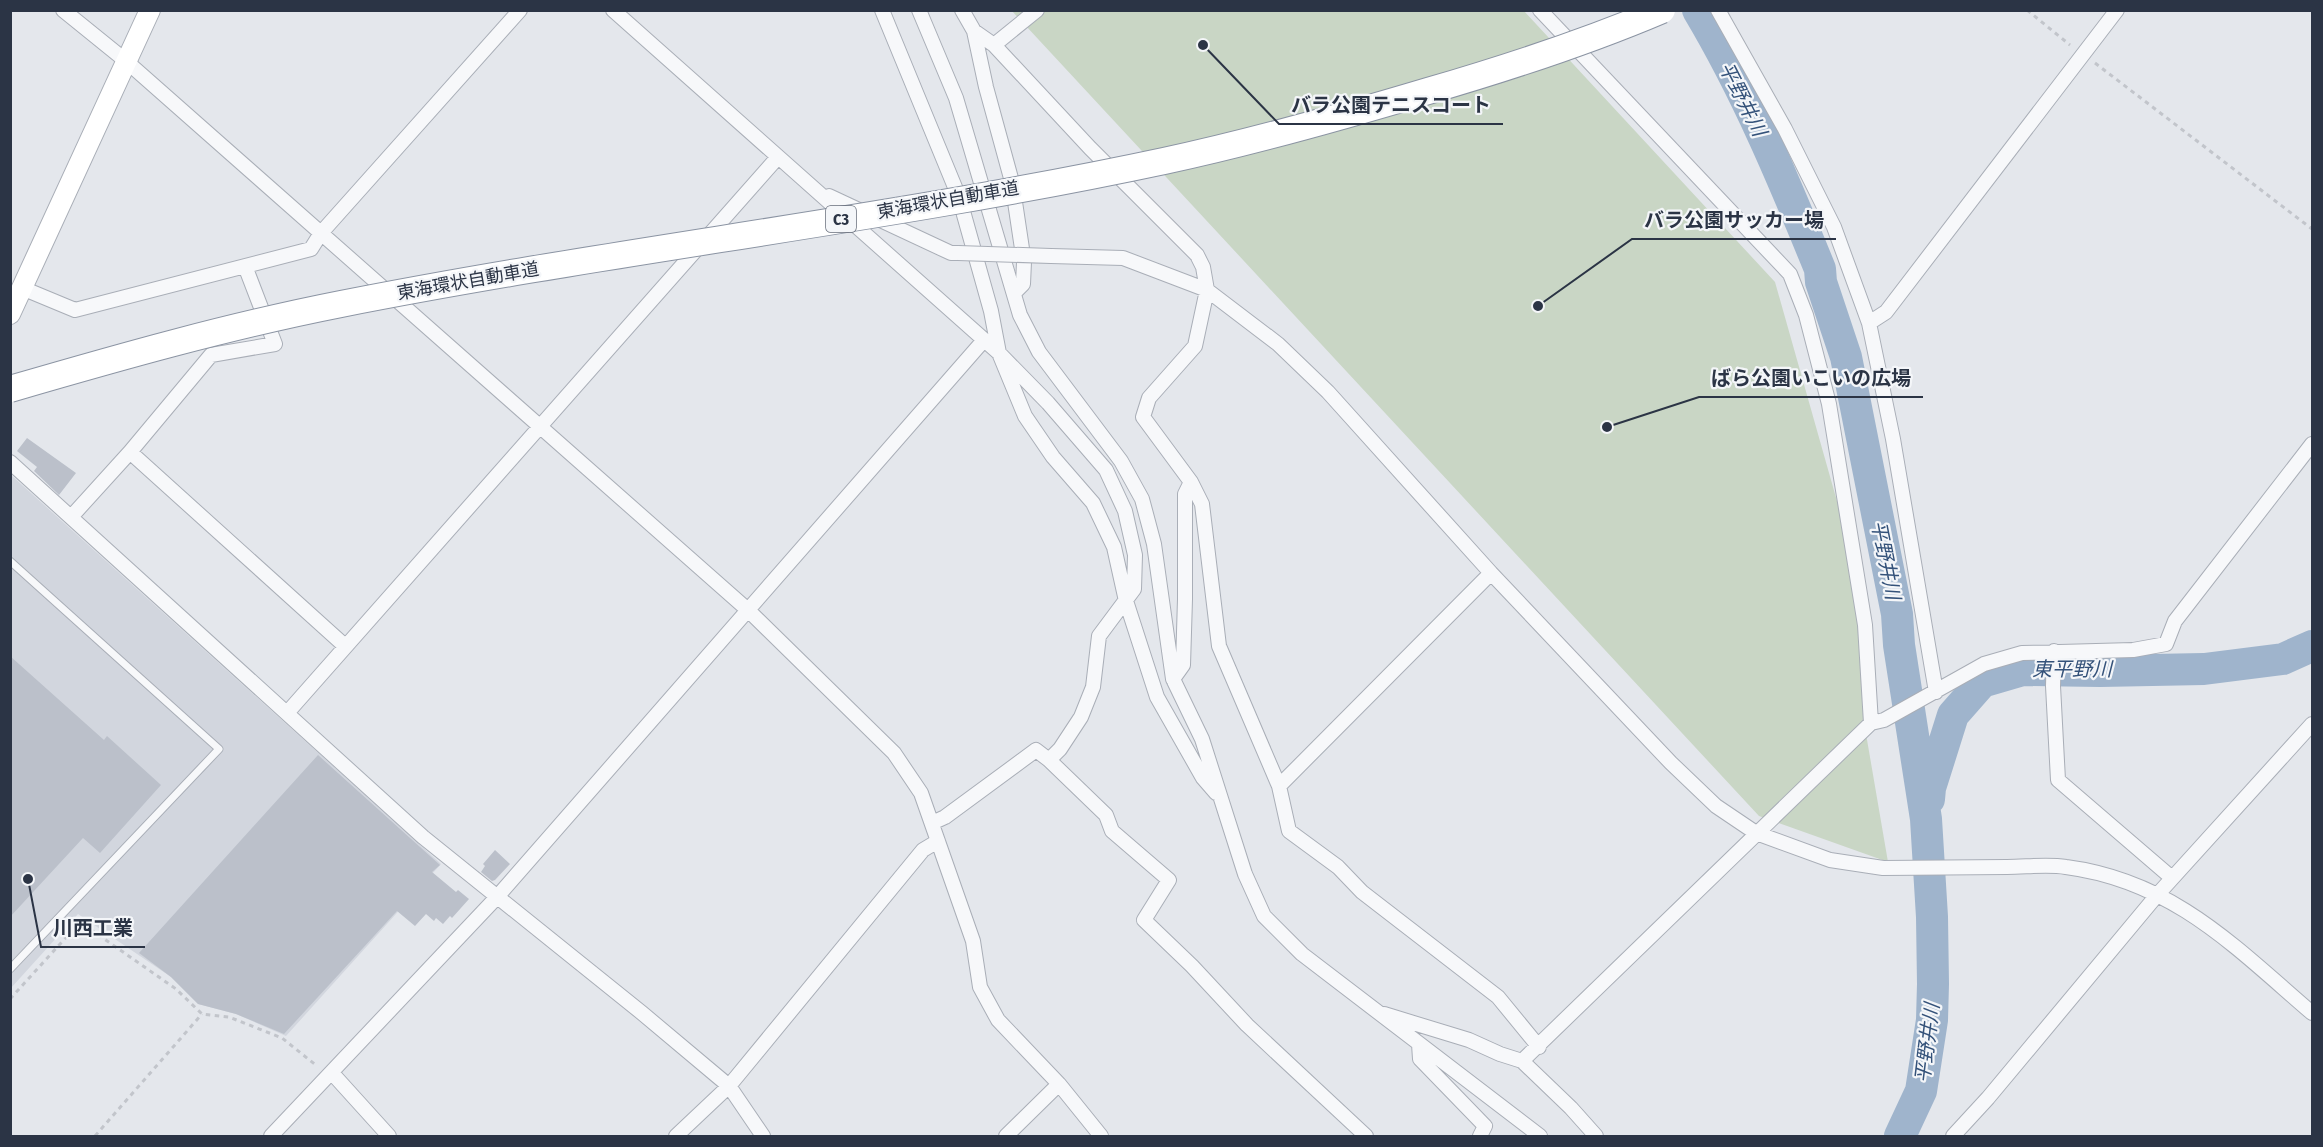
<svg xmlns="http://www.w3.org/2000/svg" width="2323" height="1147" font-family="'Fira Sans Condensed','Noto Sans JP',sans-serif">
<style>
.built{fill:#d2d6de}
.green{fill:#c9d6c5}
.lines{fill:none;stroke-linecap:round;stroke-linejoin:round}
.river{stroke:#9fb4cc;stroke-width:32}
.building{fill:#bbc0ca}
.lane-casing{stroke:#a9aeb7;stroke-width:9}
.street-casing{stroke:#a9aeb7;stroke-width:16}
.secondary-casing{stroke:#a9aeb7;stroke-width:22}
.path{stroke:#c2c5cb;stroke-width:3;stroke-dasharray:4.5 4.5;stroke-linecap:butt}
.lane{stroke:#f7f8fa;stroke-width:7}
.street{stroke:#f7f8fa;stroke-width:14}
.secondary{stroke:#fff;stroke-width:20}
.street-bridge-casing{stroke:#a9aeb7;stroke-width:16;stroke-linecap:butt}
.highway-bridge-casing{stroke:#8b94a3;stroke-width:28;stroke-linecap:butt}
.street-bridge{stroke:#f7f8fa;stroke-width:14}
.highway-bridge{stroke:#fff;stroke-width:26}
.labels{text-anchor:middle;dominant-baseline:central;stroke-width:4.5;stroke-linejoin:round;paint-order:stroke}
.shield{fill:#f4f6f9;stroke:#676e7b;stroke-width:1.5}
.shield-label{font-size:16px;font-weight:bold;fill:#2b3445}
.street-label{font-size:18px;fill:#2b3445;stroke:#f4f6f9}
.water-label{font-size:20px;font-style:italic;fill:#34527a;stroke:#f4f6f9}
.leader{fill:none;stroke:#2b3445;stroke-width:2}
.callout-dot{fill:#2b3445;stroke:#f4f6f9;stroke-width:2}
.callout-label{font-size:20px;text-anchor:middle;font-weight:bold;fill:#2b3445;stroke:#f4f6f9;stroke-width:4.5;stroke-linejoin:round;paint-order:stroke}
</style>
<rect width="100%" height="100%" fill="#e4e7ec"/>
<path class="built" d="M11 475 441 864 286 1036 236 1014 198 1004 171 977 78 914 11 988Z"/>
<path class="green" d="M1012 11H1524L1775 282 1857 572 1865 728 1888 862 1759 816Z"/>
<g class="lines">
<path class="river" d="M1698 10C1747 92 1784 181 1820 269L1821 282 1846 357 1897 614 1899 645 1926 819 1932 917 1933 984 1932 1020 1921 1091 1900 1136
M1929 799 1930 788 1953 715 1982 682 2023 670 2100 671 2204 669 2283 659 2312 646"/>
</g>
<path class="building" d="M27 438 76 473 59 495 34 471 37 467 17 451Z
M10 656 104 740 107 736 161 785 100 853 83 838 10 917Z
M318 755 440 865 432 872 456 892 458 890 469 899 452 918 450 916 443 924 436 918 434 921 426 914 415 926 397 911 284 1034 236 1014 198 1004 171 977 139 953Z
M495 850 510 864 495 880 492 881 481 872 485 866 483 864Z"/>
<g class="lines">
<g class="lane-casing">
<path id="lane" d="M10 561 219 749 10 969"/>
</g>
<g class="street-casing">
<path id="street" d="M63 10 126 61 749 611 894 753 921 793 973 941 980 987 998 1020 1059 1084 1101 1136
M613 10 999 353 1048 403 1106 470 1125 511 1135 555 1134 589 1099 636 1093 687 1081 717 1060 749 1049 760
M882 10 959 197 991 311 999 353 1025 416 1053 457 1093 503 1114 547 1126 601 1157 697 1203 778 1216 793
M919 10 956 98 1020 315 1039 352 1121 461 1142 499 1154 544 1173 679 1202 739 1245 874 1264 916 1302 954 1540 1136
M962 10 974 31 986 87 1012 182 1024 262 1023 284 1014 293
M1540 10 1790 274 1806 315 1829 404 1865 625 1871 723
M1718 10 1785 129 1834 227 1869 323 1893 439 1936 692
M974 31 994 45 1090 148 1197 255 1203 267 1207 290 1278 344 1328 392 1491 573 1671 763 1716 806 1756 833 1830 860 1883 868C1924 868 1965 867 2007 867 2026 867 2047 864 2066 867 2173 881 2235 947 2312 1013
M994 45 1037 10
M829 196 951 253H958
M1051 256 1123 258 1207 290 1195 346 1149 398 1143 417 1191 482 1202 504 1219 646 1279 786 1289 831 1338 867 1362 892 1498 997 1539 1047
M22 288 75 310 311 249 321 233 520 10
M1869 323 1886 312 2117 10
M130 452 345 646
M10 462 423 837 642 1013 729 1086 763 1136
M71 517 130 452 211 355 275 344 245 266
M2054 651 2053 686 2058 780 2172 878
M1173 679 1183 665 1185 599V494L1191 482
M287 713 778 157
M1279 786 1491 573
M932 823 945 817 1036 750 1049 760 1106 815 1112 831 1169 880 1144 920 1192 966 1247 1025 1366 1136
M1384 1014 1469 1040 1500 1054 1522 1061 1571 1108 1596 1136
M1419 1044 1420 1059 1485 1126 1480 1136
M1522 1061 1871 723 1884 720 1984 664 2022 653 2133 650 2166 644 2175 621 2312 444
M332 1073 389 1136
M271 1136 497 897 984 340
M676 1136 729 1086 923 850 938 841
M1006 1136 1059 1084
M1953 1136 1988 1098 2158 894 2312 724"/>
</g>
<g class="secondary-casing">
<path id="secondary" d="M10 314 150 10"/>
</g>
<path class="path" d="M2027 10 2070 45
M2095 63 2312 229
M10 999 80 922 176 989 202 1014 229 1017 282 1038 317 1066
M95 1136 202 1014"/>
<use href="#lane" class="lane"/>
<use href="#street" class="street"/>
<use href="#secondary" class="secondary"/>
<g class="street-bridge-casing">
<path id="street-bridge" d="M958 253 1051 256"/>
</g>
<g class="highway-bridge-casing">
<path id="highway-bridge" d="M10 389C120 357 229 326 341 304 614 250 892 219 1164 161 1253 142 1341 117 1428 91 1507 68 1587 42 1662 10"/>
</g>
<use href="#street-bridge" class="street-bridge"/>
<use href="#highway-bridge" class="highway-bridge"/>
</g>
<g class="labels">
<rect class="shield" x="826" y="206" width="30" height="26" rx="4.5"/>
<g class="shield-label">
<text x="841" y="219">C3</text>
</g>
<g class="street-label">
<text transform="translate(948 200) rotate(-10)">東海環状自動車道</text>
<text transform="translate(468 281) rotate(-10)">東海環状自動車道</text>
</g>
<g class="water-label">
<text transform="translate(1743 99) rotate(63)">平野井川</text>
<text transform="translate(1886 560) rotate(79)">平野井川</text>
<text x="2072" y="669">東平野川</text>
<text transform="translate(1927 1043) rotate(-83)">平野井川</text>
</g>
</g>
<path class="leader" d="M1203 45L1279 124H1503M1538 306L1632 239H1836M1607 427L1699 397H1923M28 879L41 947H145"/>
<g class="callout-dot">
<circle cx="1203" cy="45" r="6"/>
<circle cx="1538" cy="306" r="6"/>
<circle cx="1607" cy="427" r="6"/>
<circle cx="28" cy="879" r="6"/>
</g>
<g class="callout-label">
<text x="1391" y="112">バラ公園テニスコート</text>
<text x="1734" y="227">バラ公園サッカー場</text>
<text x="1811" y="385">ばら公園いこいの広場</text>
<text x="93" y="935">川西工業</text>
</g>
<rect width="2323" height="1147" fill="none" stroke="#2b3445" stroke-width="24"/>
</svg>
